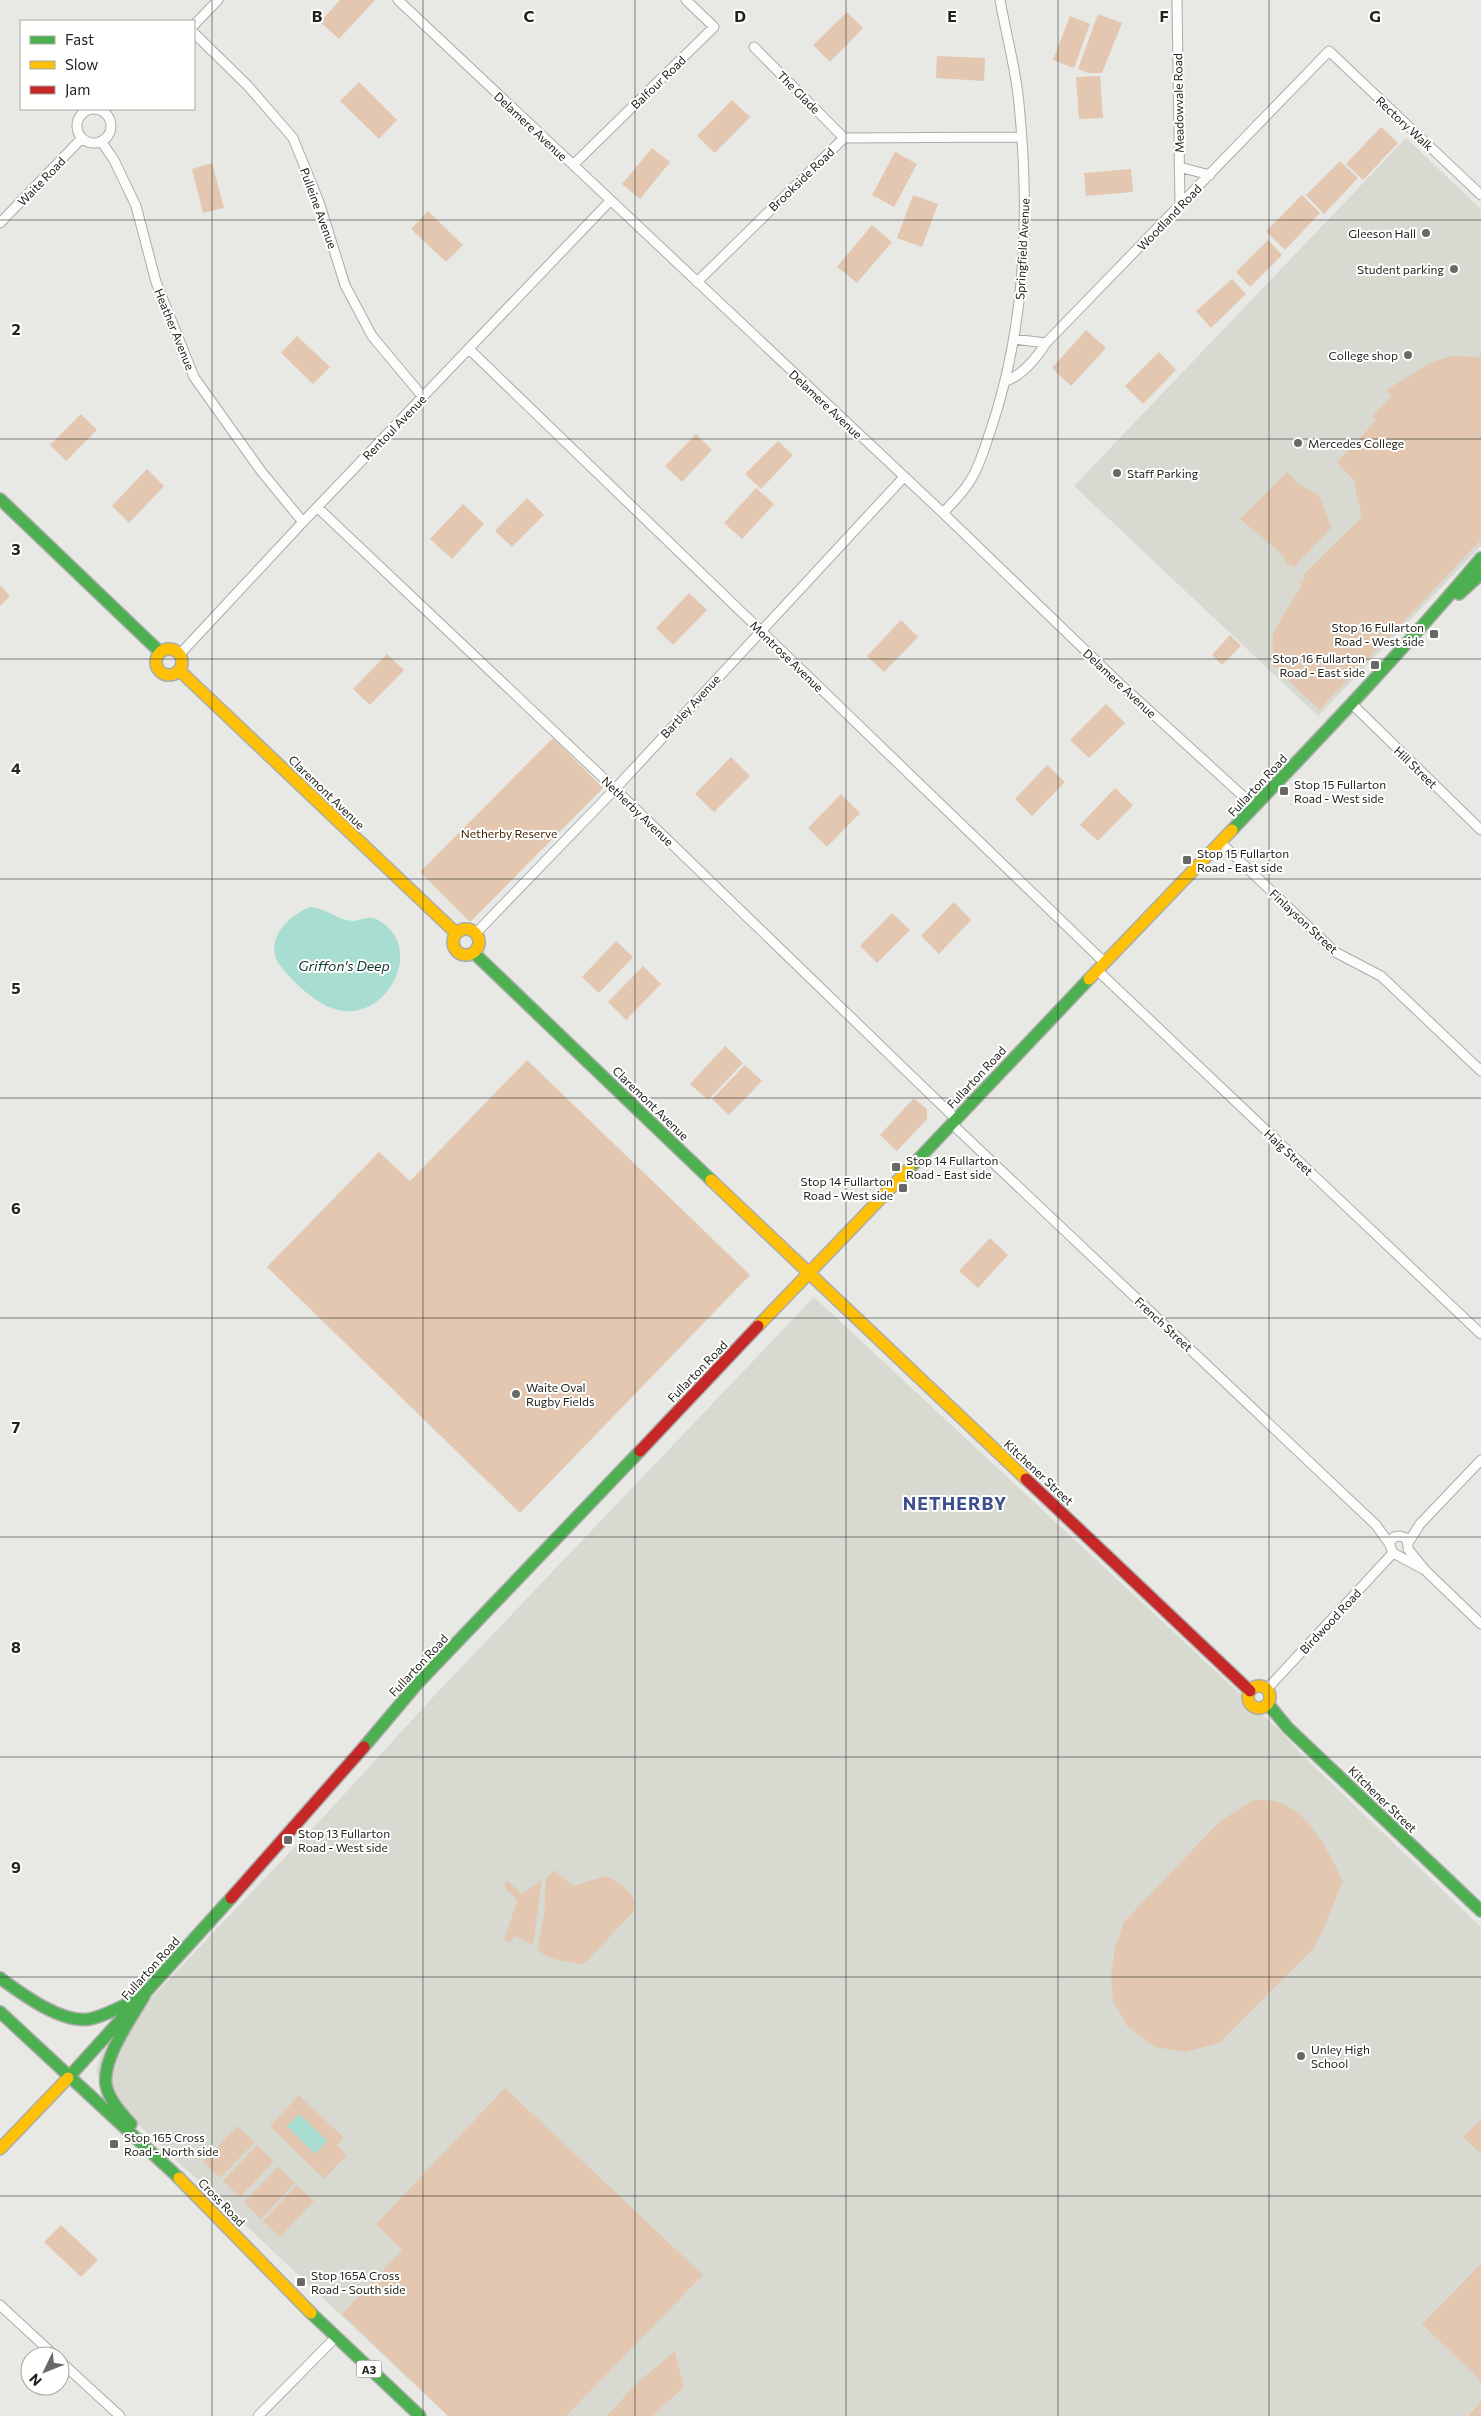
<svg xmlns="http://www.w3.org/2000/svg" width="1481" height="2416" font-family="Commissioner,sans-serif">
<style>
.built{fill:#d8dad2}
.green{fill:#e3c7b0}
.water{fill:#a8ded1}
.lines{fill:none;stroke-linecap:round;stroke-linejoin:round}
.street-casing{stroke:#abaca9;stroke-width:11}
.fast-casing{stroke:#abaca9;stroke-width:14}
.slow-casing{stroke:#abaca9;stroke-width:14}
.jam-casing{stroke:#abaca9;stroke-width:14}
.street{stroke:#fcfcfb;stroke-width:9}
.fast{stroke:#4caf50;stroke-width:11}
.slow{stroke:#ffc107;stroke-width:11}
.jam{stroke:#c62828;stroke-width:11}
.grid{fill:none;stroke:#232321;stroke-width:1;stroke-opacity:0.55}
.poi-dot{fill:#686866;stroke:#fffffe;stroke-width:2}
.labels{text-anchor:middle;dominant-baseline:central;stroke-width:4;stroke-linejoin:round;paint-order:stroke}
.shield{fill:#fffffe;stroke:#656563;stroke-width:1}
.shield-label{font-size:11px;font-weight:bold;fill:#232321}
.street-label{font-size:12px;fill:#232321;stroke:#fffffe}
.poi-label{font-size:12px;fill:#232321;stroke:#fffffe;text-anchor:start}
.park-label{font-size:12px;fill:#411f01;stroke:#fffffe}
.water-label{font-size:14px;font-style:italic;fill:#10352e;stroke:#fffffe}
.district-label{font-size:18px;font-weight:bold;letter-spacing:1px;fill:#3d508b;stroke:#fffffe}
.grid-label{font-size:16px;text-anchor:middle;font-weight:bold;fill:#232321;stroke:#fffffe;stroke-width:4;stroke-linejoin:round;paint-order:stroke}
</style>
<rect width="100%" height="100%" fill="#e8e9e5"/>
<path class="built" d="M1406 138 1481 209V546L1318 716 1074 486Z
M814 1297 1283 1734 1306 1759 1481 1927V2401L1466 2416H448L106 2094 96 2071 102 2052 133 2017 327 1813 433 1697Z"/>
<path class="green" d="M340 0H375L339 39 320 22Z
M847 12 863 28 830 62 813 45Z
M1098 14 1122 23 1102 73H1088L1078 69Z
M1070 16 1090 24 1074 68 1053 60Z
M937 56 985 58 984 81 936 78Z
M1100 76 1103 118 1079 119 1076 77Z
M359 82 397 120 379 139 340 101Z
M732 100 750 117 715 153 697 136Z
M1381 127 1398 143 1363 180 1346 164Z
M652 148 670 162 640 199 622 184Z
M895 152 917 164 894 207 872 195Z
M1340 161 1358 178 1324 214 1306 195Z
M212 163 224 208 203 213 192 169Z
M1131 169 1133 192 1086 196 1084 173Z
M913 195 938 204 922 247 897 238Z
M1302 195 1320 213 1285 250 1266 231Z
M428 211 463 245 446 262 411 229Z
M872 225 892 242 857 283 837 267Z
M1268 240 1282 255 1250 287 1236 272Z
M1232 279 1246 294 1211 328 1196 311Z
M1086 330 1106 348 1071 386 1052 368Z
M297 336 330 367 313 384 281 353Z
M1159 352 1176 370 1143 404 1125 386Z
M1452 356 1481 357V540L1319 710 1273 665C1275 656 1271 647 1273 637 1274 629 1296 593 1302 586L1299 583 1305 578 1303 575 1362 517 1357 497 1355 482 1337 462 1376 421 1372 416 1391 397 1386 390 1432 362Z
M81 414 97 430 66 461 50 445Z
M696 434 712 450 682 482 665 466Z
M778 441 793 455 761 489 745 474Z
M147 469 164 486 129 523 112 506Z
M1287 472 1300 485 1317 494 1321 499 1331 528 1294 567 1286 563 1283 555 1240 519Z
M756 488 774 504 742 539 724 523Z
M527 498 544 515 512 547 495 531Z
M463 504 484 524 452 559 430 539Z
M0 585 10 596 0 606Z
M689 593 707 610 673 645 656 628Z
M901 620 918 637 884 672 867 656Z
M1230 635 1241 646 1222 665 1212 655Z
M387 654 404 670 370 705 353 689Z
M1106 704 1125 723 1089 758 1070 740Z
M553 738 603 788 470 922 420 872Z
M731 757 750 776 714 812 695 794Z
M1047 765 1065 782 1032 816 1015 799Z
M1115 788 1133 805 1098 841 1080 825Z
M841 794 860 813 827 847 808 828Z
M954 902 971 920 939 954 921 936Z
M892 913 910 930 877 963 860 946Z
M616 941 633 957 599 993 582 977Z
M643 966 661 984 626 1020 608 1002Z
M725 1046 743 1063 708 1100 690 1084Z
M527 1060 750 1275 520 1513 267 1267 379 1152 410 1181Z
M745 1065 762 1081 729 1115 712 1099Z
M914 1098 927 1109V1119L897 1151 880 1135Z
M990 1238 1008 1255 978 1288 959 1271Z
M1254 1800C1261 1800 1268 1800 1274 1801 1310 1810 1328 1851 1343 1881L1325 1926 1313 1949 1219 2043 1185 2052 1155 2047 1127 2026 1113 2001 1111 1974 1115 1948 1124 1922 1220 1821Z
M554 1870 573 1886 606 1876C619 1882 641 1896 633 1912L587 1961 581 1964C565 1961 549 1961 537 1949L544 1916 546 1879Z
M542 1879 533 1945 514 1936 510 1943 504 1940 517 1901 504 1886 507 1880 522 1894Z
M505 2088 703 2275 566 2416H448L342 2314 402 2250 376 2224Z
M299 2095 344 2138 337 2145 347 2155 324 2179 270 2126Z
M1481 2119V2154L1463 2137Z
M237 2126 255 2142 220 2178 203 2162Z
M257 2145 274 2161 240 2197 223 2181Z
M278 2167 295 2183 261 2219 244 2202Z
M297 2185 314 2201 280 2237 263 2221Z
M61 2225 98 2260 81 2277 44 2242Z
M1481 2264V2381L1422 2324Z
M675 2351 684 2387 652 2416H607L637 2383Z
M1481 2401V2416H1467Z"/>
<path class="water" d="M310 907C326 908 337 920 353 921 362 921 369 914 378 920 413 939 403 985 373 1004 341 1024 311 999 290 977 284 970 277 964 275 955 270 933 292 914 310 907Z
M299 2114 327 2141 315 2154 287 2126Z"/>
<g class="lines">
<g class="street-casing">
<path id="street" d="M398 0 943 513 1119 683 1255 807
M1177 0 1180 206
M194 25 218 0
M194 33 248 86 293 138 319 202 345 285 372 336 423 397
M754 47 844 138
M77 126a17 17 0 1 1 34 0a17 17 0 1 1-34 0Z
M101 141 114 160 136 206 156 282 194 377 261 471 303 522
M573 165 714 27 686 0
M1179 167 1210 175
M0 223 82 138
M697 282 844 138 1021 137
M1014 339 1046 343
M470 350 1104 962
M1006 381C1023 375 1037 357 1046 343L1329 51 1481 195
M317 507 615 789 956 1119
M943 513C952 503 963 493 970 481 980 466 985 446 991 429 1026 325 1030 213 1019 104 1016 69 1006 34 1000 0
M180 654 303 522 610 201
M1352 704 1481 830
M1221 843 1335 952 1381 976 1481 1071
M476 933 615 789 904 477
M1097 970 1481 1334
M951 1123 1376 1525 1389 1543 1393 1553 1425 1570
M1389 1543 1394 1537 1400 1536 1406 1538 1408 1546
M1408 1543 1420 1524 1481 1460
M1408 1549 1425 1570 1481 1624
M1267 1689 1393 1553
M0 2305 55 2356
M60 2361 120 2416
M258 2416 336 2337"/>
</g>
<g class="fast-casing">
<path id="fast" d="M0 499 160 652
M1459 594 1481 574
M1232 830C1317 741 1402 652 1481 558
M474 953 711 1180
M909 1169 1089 979
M1268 1704 1288 1728 1481 1911
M364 1747 418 1683 640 1451
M0 1978C22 1994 62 2024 90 2019 109 2015 127 2003 144 1996
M0 2012 179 2178
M68 2078 231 1898
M131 2124C121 2113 109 2100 106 2085 102 2058 131 2019 144 1996
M311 2313 420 2416"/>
</g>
<g class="slow-casing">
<path id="slow" d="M156 662a13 13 0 1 1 26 0a13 13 0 1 1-26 0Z
M179 670 456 933
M453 942a13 13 0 1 1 26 0a13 13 0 1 1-26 0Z
M1089 979 1232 830
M711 1180 1026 1479
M758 1326 909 1169
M1248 1697a11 11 0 1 1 22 0a11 11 0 1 1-22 0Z
M0 2149 68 2078
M179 2178 311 2313"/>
</g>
<g class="jam-casing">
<path id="jam" d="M640 1451 758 1326
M1026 1479 1250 1691
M231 1898 364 1747"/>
</g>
<use href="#street" class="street"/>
<use href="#fast" class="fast"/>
<use href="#slow" class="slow"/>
<use href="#jam" class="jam"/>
</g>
<path class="grid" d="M212 0V2416M423 0V2416M635 0V2416M846 0V2416M1058 0V2416M1269 0V2416M0 220H1481M0 439H1481M0 659H1481M0 879H1481M0 1098H1481M0 1318H1481M0 1537H1481M0 1757H1481M0 1977H1481M0 2196H1481"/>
<g class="poi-dot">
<circle cx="1426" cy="233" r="5"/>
<circle cx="1454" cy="269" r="5"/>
<circle cx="1408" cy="355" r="5"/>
<circle cx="1298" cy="443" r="5"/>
<circle cx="1117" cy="473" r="5"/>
<rect x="1429" y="629" width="10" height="10" rx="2.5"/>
<rect x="1370" y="660" width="10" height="10" rx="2.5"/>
<rect x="1279" y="786" width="10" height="10" rx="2.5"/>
<rect x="1182" y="855" width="10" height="10" rx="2.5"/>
<rect x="891" y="1162" width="10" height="10" rx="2.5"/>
<rect x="898" y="1183" width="10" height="10" rx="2.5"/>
<circle cx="516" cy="1394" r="5"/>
<rect x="283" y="1835" width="10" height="10" rx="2.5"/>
<circle cx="1301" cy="2056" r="5"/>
<rect x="109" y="2139" width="10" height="10" rx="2.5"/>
<rect x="296" y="2277" width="10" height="10" rx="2.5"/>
</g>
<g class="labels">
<rect class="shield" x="356.5" y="2360.5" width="25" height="17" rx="4"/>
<g class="shield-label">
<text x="369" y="2369">A3</text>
</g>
<g class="street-label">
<text transform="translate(658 82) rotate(-44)">Balfour Road</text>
<text transform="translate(799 92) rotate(45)">The Glade</text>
<text transform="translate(1178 103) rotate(-91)">Meadowvale Road</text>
<text transform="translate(1405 123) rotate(43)">Rectory Walk</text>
<text transform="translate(531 126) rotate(43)">Delamere Avenue</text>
<text transform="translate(801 179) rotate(-44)">Brookside Road</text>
<text transform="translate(41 181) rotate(-46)">Waite Road</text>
<text transform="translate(319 208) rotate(70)">Pulleine Avenue</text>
<text transform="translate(1169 217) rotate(-46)">Woodland Road</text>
<text transform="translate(1022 249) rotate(-87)">Springfield Avenue</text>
<text transform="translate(175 329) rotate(68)">Heather Avenue</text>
<text transform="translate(826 404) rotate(43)">Delamere Avenue</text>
<text transform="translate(394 427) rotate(-46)">Rentoul Avenue</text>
<text transform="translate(787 656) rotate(44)">Montrose Avenue</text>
<text transform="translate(1120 683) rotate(43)">Delamere Avenue</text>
<text transform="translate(690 706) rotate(-47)">Bartley Avenue</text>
<text transform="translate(1416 767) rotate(44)">Hill Street</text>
<text transform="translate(1257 785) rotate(-47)">Fullarton Road</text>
<text transform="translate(327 792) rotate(44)">Claremont Avenue</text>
<text transform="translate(638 811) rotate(44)">Netherby Avenue</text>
<text transform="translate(1304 921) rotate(43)">Finlayson Street</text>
<text transform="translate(976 1077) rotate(-47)">Fullarton Road</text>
<text transform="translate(651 1103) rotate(44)">Claremont Avenue</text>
<text transform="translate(1289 1152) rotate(43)">Haig Street</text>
<text transform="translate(1164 1324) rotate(43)">French Street</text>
<text transform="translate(697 1371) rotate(-46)">Fullarton Road</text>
<text transform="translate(1039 1472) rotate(43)">Kitchener Street</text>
<text transform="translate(1330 1621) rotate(-47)">Birdwood Road</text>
<text transform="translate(418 1665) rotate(-47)">Fullarton Road</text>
<text transform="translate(1383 1799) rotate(44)">Kitchener Street</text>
<text transform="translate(150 1968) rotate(-48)">Fullarton Road</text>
<text transform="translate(222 2202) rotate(46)">Cross Road</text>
</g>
<g class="poi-label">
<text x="1416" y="233" text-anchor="end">Gleeson Hall</text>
<text x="1444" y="269" text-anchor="end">Student parking</text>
<text x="1398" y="355" text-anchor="end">College shop</text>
<text x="1308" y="443">Mercedes College</text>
<text x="1127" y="473">Staff Parking</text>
<text x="1424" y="627" text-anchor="end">Stop 16 Fullarton<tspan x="1424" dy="14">Road - West side</tspan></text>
<text x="1365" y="658" text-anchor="end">Stop 16 Fullarton<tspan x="1365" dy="14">Road - East side</tspan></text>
<text x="1294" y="784">Stop 15 Fullarton<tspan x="1294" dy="14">Road - West side</tspan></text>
<text x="1197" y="853">Stop 15 Fullarton<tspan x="1197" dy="14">Road - East side</tspan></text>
<text x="906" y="1160">Stop 14 Fullarton<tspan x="906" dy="14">Road - East side</tspan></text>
<text x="893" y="1181" text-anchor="end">Stop 14 Fullarton<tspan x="893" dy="14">Road - West side</tspan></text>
<text x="526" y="1387">Waite Oval<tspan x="526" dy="14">Rugby Fields</tspan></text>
<text x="298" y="1833">Stop 13 Fullarton<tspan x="298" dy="14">Road - West side</tspan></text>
<text x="1311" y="2049">Unley High<tspan x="1311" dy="14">School</tspan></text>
<text x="124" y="2137">Stop 165 Cross<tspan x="124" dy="14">Road - North side</tspan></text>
<text x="311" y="2275">Stop 165A Cross<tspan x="311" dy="14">Road - South side</tspan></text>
</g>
<g class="park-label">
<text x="509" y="833">Netherby Reserve</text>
</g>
<g class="water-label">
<text x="344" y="965">Griffon's Deep</text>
</g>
<g class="district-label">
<text x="955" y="1503">NETHERBY</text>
</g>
</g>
<g class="grid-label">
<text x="317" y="22">B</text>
<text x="529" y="22">C</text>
<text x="740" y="22">D</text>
<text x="952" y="22">E</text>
<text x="1164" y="22">F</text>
<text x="1375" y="22">G</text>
<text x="16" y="335">2</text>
<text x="16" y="555">3</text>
<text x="16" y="774">4</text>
<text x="16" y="994">5</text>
<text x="16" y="1214">6</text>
<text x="16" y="1433">7</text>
<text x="16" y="1653">8</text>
<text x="16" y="1873">9</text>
</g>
<rect x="20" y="20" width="175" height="90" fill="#fffffe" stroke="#a7a7a6"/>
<rect x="30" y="36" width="25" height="8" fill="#4caf50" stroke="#a7a7a6"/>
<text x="65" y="45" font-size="15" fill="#232321">Fast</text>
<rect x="30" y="61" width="25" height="8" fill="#ffc107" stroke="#a7a7a6"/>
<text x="65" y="70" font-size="15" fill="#232321">Slow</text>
<rect x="30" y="86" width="25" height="8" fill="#c62828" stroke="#a7a7a6"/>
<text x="65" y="95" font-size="15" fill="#232321">Jam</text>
<g transform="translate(45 2371) rotate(227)"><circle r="24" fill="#fffffe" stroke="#a7a7a6"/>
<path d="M0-4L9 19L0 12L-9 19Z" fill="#686866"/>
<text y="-8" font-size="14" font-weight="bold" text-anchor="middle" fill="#232321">N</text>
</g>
</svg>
